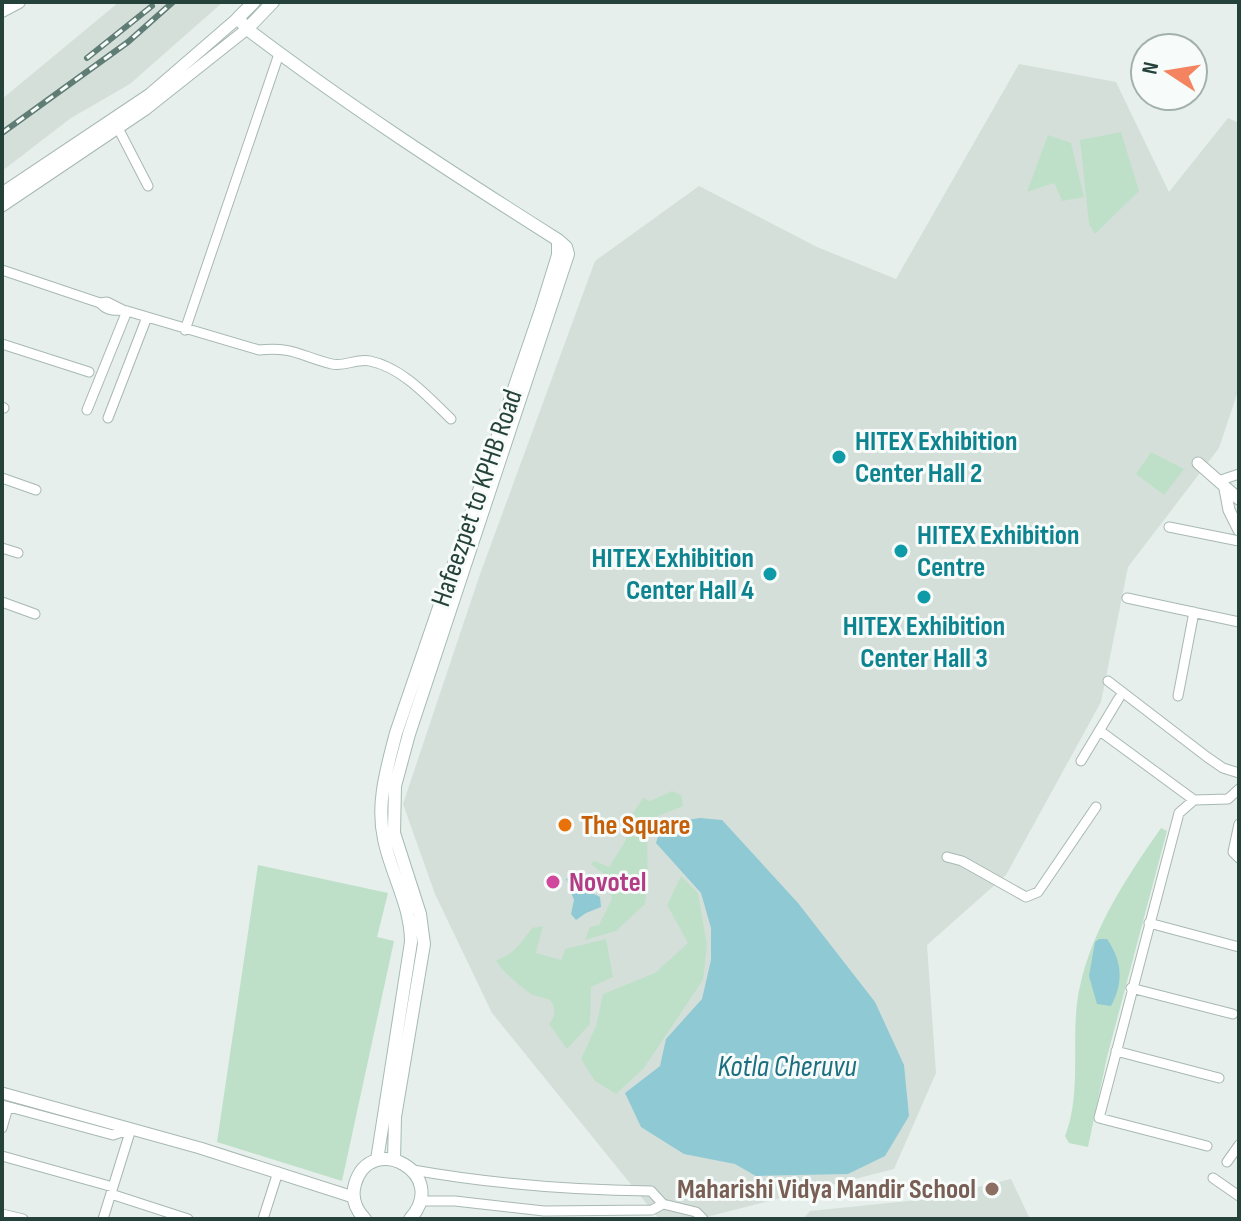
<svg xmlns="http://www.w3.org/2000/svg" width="1241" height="1221" font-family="'Sofia Sans Condensed',sans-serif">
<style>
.built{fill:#d4dfda}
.green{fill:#bfe0c8}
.water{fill:#8ec9d4}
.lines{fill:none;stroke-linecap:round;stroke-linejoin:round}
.minor-casing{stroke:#a8b8b2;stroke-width:11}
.tertiary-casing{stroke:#a8b8b2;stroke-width:13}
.secondary-casing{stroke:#a4bbb3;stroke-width:14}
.minor{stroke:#fff;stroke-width:9}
.tertiary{stroke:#fff;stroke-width:11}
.secondary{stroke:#fff;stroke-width:12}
.rail-casing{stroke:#5f7d75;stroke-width:6}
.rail{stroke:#f7fbf9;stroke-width:3;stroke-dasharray:9;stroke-linecap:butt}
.culture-dot{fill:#0f9aa8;stroke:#f7fbf9;stroke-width:3}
.food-dot{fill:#e8710a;stroke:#f7fbf9;stroke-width:3}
.hotel-dot{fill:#d1479c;stroke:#f7fbf9;stroke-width:3}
.education-dot{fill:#8d6e63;stroke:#f7fbf9;stroke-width:3}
.labels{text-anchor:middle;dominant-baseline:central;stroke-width:6;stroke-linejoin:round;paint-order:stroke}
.culture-label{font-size:28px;font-weight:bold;fill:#0d838f;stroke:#f7fbf9;text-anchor:start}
.street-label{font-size:28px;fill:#24423a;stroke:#f7fbf9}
.food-label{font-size:28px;font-weight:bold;fill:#c56008;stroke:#f7fbf9;text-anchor:start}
.hotel-label{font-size:28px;font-weight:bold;fill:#b23c85;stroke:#f7fbf9;text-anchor:start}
.education-label{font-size:28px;font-weight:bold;fill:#785e54;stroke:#f7fbf9;text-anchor:end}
.water-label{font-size:30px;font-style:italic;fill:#1c6f80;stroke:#f7fbf9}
</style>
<rect width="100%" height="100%" fill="#e6efeb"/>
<path class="built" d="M119 2H223L130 84 71 118 2 171V99Z
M1019 64 1116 82 1169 192 1228 118 1239 123V388L1219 448 1128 567 1101 702 1006 875 927 945 936 1073 894 1169 699 1219H659L492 1013 435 894 403 804 479 577 595 261 699 186 817 247 896 279Z
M1011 1179 1030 1219H803L810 1211 928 1199Z"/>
<path class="green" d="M1121 132 1139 191 1095 234 1089 224 1080 140Z
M1048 135 1071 143 1084 197 1062 201 1054 183 1027 192Z
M1151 452 1184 469 1164 495 1136 474Z
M672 791 681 795 683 806 658 816 647 834 648 880 645 904 616 931 585 940 590 927 599 925 612 899 609 890 591 877 601 880 604 874 591 864 594 861 609 867 626 840 627 822 643 798 650 801Z
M1161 828 1167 831 1107 1057 1088 1147 1069 1143 1065 1136C1081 1096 1072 1046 1077 1003 1086 938 1124 881 1161 828Z
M258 865 388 893 377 937 394 941 342 1181 217 1142Z
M681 876 698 893 707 945 703 980 644 1068 616 1094 595 1081 581 1059 596 1026 603 994 655 973 688 943 667 905Z
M543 926 536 953 561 960 565 949 606 939 613 977 591 987 590 1024 567 1049 549 1024C556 1015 556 1009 550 1000 544 997 535 997 531 994 521 987 500 970 496 960 513 956 522 941 532 928Z"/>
<path class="water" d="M700 818 722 820 798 903 875 1002 904 1065 909 1116 885 1156 848 1174 756 1176 735 1164 684 1154 641 1127 625 1093 660 1066 666 1039 702 999 711 960V928L701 893 656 843 662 824Z
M573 874 577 875 586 890 600 897 601 907 586 913 576 920 571 914 574 900 566 879Z
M1099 939H1107C1122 961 1124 982 1111 1006L1097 1004 1089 976 1095 942Z"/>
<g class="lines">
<g class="minor-casing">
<path id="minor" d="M118 128 148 186
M2 270 100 303C109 313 116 309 127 311L259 350C293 346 302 357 332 364 345 367 357 358 370 361 403 368 428 397 451 419
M100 303 107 302 123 310
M185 330 279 54
M2 344 89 372
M2 407 4 408
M87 410 127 311
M108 418 147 317
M2 478 36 490
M1218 481 1239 474
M1169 527 1239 541
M2 548 18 553
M1127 598 1239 622
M2 602 35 614
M1108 681 1207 757 1223 768 1239 773
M1178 696 1194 612
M1100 731 1194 800
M1081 761 1119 698
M1239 824 1233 852 1239 858
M947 857 962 861 1026 897 1038 892 1096 807
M1149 923 1239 947
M1131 988 1233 1014
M1116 1051 1219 1078
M2 1105 113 1135 131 1129
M2 1128 8 1107
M1207 1146 1099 1118 1179 813 1194 800 1228 799 1239 789
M2 1156 113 1187
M1227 1162 1239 1145
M413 1170C492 1184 570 1190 651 1191L663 1204 696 1212 703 1219
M1213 1178 1239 1196
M111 1194 188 1219
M421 1201H455L544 1211 652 1210 663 1204
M2 1214 23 1219
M103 1219 131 1129
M263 1219 278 1172"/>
</g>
<g class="tertiary-casing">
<path id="tertiary" d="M2 193 150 94 238 18
M2 206 146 109 247 29
M1198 463 1239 499
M1225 489 1229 510 1239 530
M2 1093 200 1148 353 1197"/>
</g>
<g class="secondary-casing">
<path id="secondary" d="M254 2 238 18 247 29C347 105 452 173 558 240L566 247 568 254 409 734 395 786 394 833 420 914 424 944 395 1117 394 1160
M2 11 19 2
M247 29 273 2
M377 1160 411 942C411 905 391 874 384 839 376 803 387 768 396 733L541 310 558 255V240
M365 1219C355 1209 351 1198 355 1184 371 1130 451 1174 410 1219"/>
</g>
<use href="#minor" class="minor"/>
<use href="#tertiary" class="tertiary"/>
<use href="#secondary" class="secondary"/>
<g class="rail-casing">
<path id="rail" d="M87 58 152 6
M2 133 128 42 173 2"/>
</g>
<use href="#rail" class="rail"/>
</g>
<g class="culture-dot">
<circle cx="839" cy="457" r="8"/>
<circle cx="901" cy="551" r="8"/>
<circle cx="770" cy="574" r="8"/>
<circle cx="924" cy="597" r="8"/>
</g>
<circle class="food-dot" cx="565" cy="825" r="8"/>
<circle class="hotel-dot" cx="553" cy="882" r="8"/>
<circle class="education-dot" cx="992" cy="1189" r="8"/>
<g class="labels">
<g class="culture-label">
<text x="855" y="441">HITEX Exhibition<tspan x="855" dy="32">Center Hall 2</tspan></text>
<text x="917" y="535">HITEX Exhibition<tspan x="917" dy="32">Centre</tspan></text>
<text x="754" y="558" text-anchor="end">HITEX Exhibition<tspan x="754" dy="32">Center Hall 4</tspan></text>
<text x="924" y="626" text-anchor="middle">HITEX Exhibition<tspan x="924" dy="32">Center Hall 3</tspan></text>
</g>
<g class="street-label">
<text transform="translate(477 498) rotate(-71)">Hafeezpet to KPHB Road</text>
</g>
<g class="food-label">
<text x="581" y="825">The Square</text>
</g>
<g class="hotel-label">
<text x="569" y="882">Novotel</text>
</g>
<g class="education-label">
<text x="976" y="1189">Maharishi Vidya Mandir School</text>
</g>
<g class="water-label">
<text x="787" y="1067">Kotla Cheruvu</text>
</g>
</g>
<rect width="1241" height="1221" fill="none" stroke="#24423a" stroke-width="8"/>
<g transform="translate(1169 72) rotate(282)"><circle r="38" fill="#f7fbf9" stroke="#a3b1ad" stroke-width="2"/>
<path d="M0-6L14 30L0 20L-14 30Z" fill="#f4845f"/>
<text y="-12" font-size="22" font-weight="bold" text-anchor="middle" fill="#24423a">N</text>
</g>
</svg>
